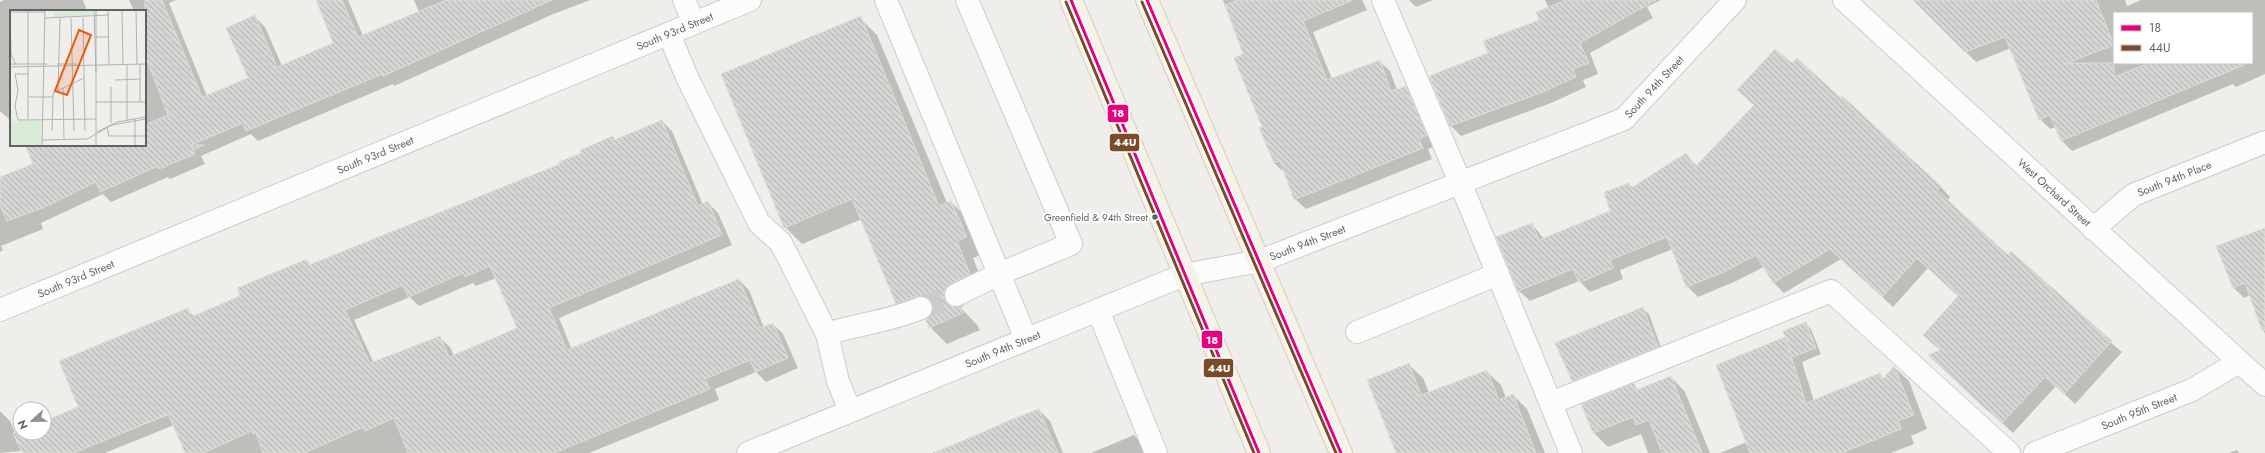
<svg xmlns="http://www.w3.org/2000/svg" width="2265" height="453" viewBox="0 0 2265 453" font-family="Jost,sans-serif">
  <defs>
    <pattern id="building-back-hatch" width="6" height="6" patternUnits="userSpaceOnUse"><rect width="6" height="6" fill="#d6d5d3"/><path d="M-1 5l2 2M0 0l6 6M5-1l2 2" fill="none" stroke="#b1b0af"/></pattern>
  </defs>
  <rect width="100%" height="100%" fill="#efeeea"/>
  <path fill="#0003" fill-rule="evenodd" d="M4,0H83L87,11H11L10,120L0,111V2Z
    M129,0H176L169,3L207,96L249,78L255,17L265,27L282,66L335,44L317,0H348L363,36L419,12L414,0H590L551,15L394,86L393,84L258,141L251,134L201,156L205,164L170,179L168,177L111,202L103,194L41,223L43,229L1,246L3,250L0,252V178L34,164L26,145H145V62L154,59L145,38V11H134Z
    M1223,0H1362L1367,10L1313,32L1332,79L1379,61L1390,71L1397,90L1405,87L1416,97L1436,146L1428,149L1432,159L1306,209L1295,199L1285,173L1274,163L1244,55Z
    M1409,0H1433L1416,7Z
    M1545,0H1661L1647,7L1653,18L1590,53L1598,74L1583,80L1586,87L1551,103L1461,136L1451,126L1430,77L1489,54L1540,20L1549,8Z
    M1914,0H2125L2127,6L2141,0H2265V74L2236,87L2233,84L2072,151L2061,140L2056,127L2050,129L2040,119L2011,48L1976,62ZM2114,13H2252V63H2114Z
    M860,18L877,35L947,203L951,202L968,219L983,254L973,258L986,291L967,301L961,308L977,325L980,330L947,344L930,327L933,313L914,320L897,303L862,219L802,244L785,227Z
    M1738,90L1940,186L1950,197L1947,201L2008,256L2122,352L2075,404L2056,386L2013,433L1940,365L1941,351L1959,296L1928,268L1893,307L1841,259L1784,293L1774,283L1764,267L1734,282L1698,297L1687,286L1673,249L1620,270L1623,279L1590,292L1579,281L1530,301L1519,291L1498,238L1532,224L1544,239L1611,212L1629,184L1633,188L1686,155L1697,166L1755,106Z
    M662,121L672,131L703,205L708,203L718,213L732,245L559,318L572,350L739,280L749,290L764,328L773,324L783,334L798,368L766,382L756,372L715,389L719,400L589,453H186L174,425L105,453H73L173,413V411L67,453L22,451L0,453V411L10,421L15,433L20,431L44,433V422L79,408L187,310L194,316L241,296L306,260L311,265L561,164L612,137L615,140ZM496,278L518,329L454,356L450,347L439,337L374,363L354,320L410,297L419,306L473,283L476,286Z
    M2265,229V334L2250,295L2244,298L2233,287Z
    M1643,309L1649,314L1663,353L1579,387L1573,381Z
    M1805,323L1811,329L1821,354L1802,362L1814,401L1880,375L1884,379L1894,367L1909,381L1927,429L1911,436L1914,444L1891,453H1720L1747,442L1784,339L1788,343Z
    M1408,364L1423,378L1429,393L1486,371L1501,385L1506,398L1513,395L1527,409L1545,453H1397Z
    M1671,377L1685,392L1710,453H1648L1641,434L1608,447L1594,433L1583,405L1633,385L1639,390Z
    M1039,410L1050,421L1063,453H932Z
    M1134,435L1149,453H1091Z
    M2237,450L2239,453H2229Z"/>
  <path fill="url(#building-back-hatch)" stroke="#deddd9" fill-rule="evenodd" d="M145,0H162L202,97L248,78L226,28L255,15L277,67L333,43L316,0H342L358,37L446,0H552L383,76L382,74L246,131L243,123L191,145H204L193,150L195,154L159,169L158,166L100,192L96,182L45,207L7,221L0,205V177L33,164L25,145H145V125L168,115L145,55Z
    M1238,0H1353L1303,21L1327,80L1380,60L1391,91L1406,86L1427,135L1419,139L1423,148L1294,200L1280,161L1274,163L1259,128L1262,127L1234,58L1243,54L1225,5Z
    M1566,0H1656L1580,43L1589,63L1573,69L1576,77L1540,93L1450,126L1429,76L1488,53L1483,41L1539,20L1536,12Z
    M1913,0H2096L2114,45L2067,63H2114V77L2149,63L2246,64L2061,141L2050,115L2039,120L2005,37L1965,52Z
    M861,16L939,206L951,201L967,237L957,241L970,274L950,284L945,288L944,295L949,305L955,307L961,306L963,313L929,328L926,320L931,315L933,310L932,303L928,298L917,296L896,304L852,199L784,228L721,74Z
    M1775,49L1792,63L1797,58L1841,98L1842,96L1941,186L1937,190L2008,255L2011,251L2112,341L2064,394L2045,377L2002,423L1979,403L1928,355L1940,350L1923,335L1958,296L1917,258L1882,297L1830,249L1773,283L1756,255L1724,272L1686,287L1667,237L1610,260L1613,268L1579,283L1573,269L1518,291L1496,237L1532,223L1539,240L1610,211L1604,192L1629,183L1631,188L1686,153L1695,167L1754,105L1737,90Z
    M662,120L698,206L708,201L722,235L549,308L567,350L739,279L760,328L773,323L788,358L755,372L750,360L705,379L710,389L554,453H408L394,418L365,431L363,427L304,453H263L256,433L253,434L252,431L203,453H185L168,414L74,453H22L13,433L20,430V433H44V421L78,407L59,361L188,308L191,317L240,296L237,288L307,259L309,265L560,164L559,162L582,153L580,150L613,136L614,140ZM490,266L517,328L449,357L440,336L370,363L345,310L403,285L408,297L463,273L465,277Z
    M2265,228V330L2262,331L2245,283L2233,288L2216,246Z
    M1643,307L1658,347L1572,381L1555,343Z
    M1806,322L1816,348L1793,357L1783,331Z
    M1785,337L1806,403L1880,373L1883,379L1894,366L1914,415L1898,421L1901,429L1842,453H1750L1716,365Z
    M1409,363L1421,395L1487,370L1499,400L1513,394L1536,453H1396L1367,380Z
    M1671,376L1702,453H1662L1649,420L1636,425L1633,417L1593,433L1581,404L1634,383L1637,390Z
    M1039,409L1058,453H935L1015,418Z"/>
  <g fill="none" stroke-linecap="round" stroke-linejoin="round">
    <path stroke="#cbcbca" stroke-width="22" stroke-dasharray="22 11" stroke-linecap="butt" d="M921,308L956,295"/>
    <g stroke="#cbcccc" stroke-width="24">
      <g id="minor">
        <path d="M684,0L694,23"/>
        <path d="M886,0L1026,339"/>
        <path d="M1383,0L1460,182L1571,453"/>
        <path id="s1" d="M1844,0L2265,385"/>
        <path d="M669,34L687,77L759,223L781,243L827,334L838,381L850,411"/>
        <path id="s2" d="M2093,229L2133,195L2265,142"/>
        <path d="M956,295L999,274L1071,244L967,0"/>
        <path id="s3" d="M0,310L750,0"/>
        <path d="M1098,310L1156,453"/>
        <path d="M1357,332L1498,274"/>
        <path d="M827,334C858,324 891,321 921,308"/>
        <path d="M1551,403L1831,291L2009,453"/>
        <path id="s4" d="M748,453L1184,275L1260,261L1624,119L1735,0"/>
        <path id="s5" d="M2035,453L2192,390L2239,362"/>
      </g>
    </g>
    <g stroke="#d7ceb8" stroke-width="24">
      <path id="major" d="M1071,0L1259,453
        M1147,0L1341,453"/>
    </g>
    <use href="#minor" stroke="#fdfcfc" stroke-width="22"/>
    <use href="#major" stroke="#f4f2e9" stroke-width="22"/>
    <g stroke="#fff" stroke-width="6">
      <path id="bus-1" d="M1071,0L1259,453
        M1147,0L1341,453"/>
    </g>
    <g stroke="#fff" stroke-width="6">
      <path id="bus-2" d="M1066,2L1254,453
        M1142,2L1336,453"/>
    </g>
    <use href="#bus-1" stroke="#e5007d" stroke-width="3"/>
    <use href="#bus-2" stroke="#7a4b2a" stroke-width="3"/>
  </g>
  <circle fill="#5f6368" stroke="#fff" stroke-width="1.5" cx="1155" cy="217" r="3.5"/>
  <g text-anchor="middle" stroke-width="4" stroke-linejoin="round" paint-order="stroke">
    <g font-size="10" fill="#5f6368" stroke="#fff" text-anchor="end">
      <text x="1148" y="221">Greenfield &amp; 94th Street</text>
    </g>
    <g font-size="11" fill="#5f6368" stroke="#fff">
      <text dy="4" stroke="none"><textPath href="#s3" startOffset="730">South 93rd Street</textPath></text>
      <text dy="4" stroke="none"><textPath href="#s4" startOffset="983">South 94th Street</textPath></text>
      <text dy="4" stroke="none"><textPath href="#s3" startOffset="406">South 93rd Street</textPath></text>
      <text dy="4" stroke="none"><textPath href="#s2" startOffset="97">South 94th Place</textPath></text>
      <text dy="4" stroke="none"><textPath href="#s1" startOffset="285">West Orchard Street</textPath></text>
      <text dy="4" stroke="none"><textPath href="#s4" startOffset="599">South 94th Street</textPath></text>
      <text dy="4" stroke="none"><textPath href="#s3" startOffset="82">South 93rd Street</textPath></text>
      <text dy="4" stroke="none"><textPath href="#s4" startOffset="275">South 94th Street</textPath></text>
      <text dy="4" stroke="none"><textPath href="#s5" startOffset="112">South 95th Street</textPath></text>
    </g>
  </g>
  <g transform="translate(10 10)">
    <rect width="136" height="136" fill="#efeeea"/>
    <path d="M44,0H83V3L74,7H44ZM31,110V136L0,135V111Z" fill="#d8ebd6"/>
    <path fill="none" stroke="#b1b2b2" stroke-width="1" d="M0,0L1,44L6,55M18,0V109M84,0L86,63M86,0V136M98,0L99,54M112,0L113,54M126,0L127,54M0,2H35M35,8L98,5M61,8L64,121M73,8L75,121M86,27H99M0,54H37M47,54H67M0,57L136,54M19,64H5L8,80L5,96L8,110L86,109M105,70L130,69M53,78L54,129M48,81L50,8M19,87H43V83L74,68M86,92H136M130,92V54M125,109V136M117,111V54M101,113V77M97,117L99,126H136M42,121L43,87M87,122L107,112L136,107M32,130L77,129L102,115L136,109M32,136L35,0"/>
    <path fill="#e8590c" fill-opacity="0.15" stroke="#e8590c" stroke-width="2" d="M69,20L81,25L57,85L45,81Z"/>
    <rect width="136" height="136" fill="none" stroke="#5f6368" stroke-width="2"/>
  </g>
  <g stroke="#fff" stroke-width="1.5">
    <rect x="1107" y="104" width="22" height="19" rx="4" fill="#e5007d"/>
    <rect x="1109" y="133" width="31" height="19" rx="4" fill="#7a4b2a"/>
    <rect x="1201" y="330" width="22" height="19" rx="4" fill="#e5007d"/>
    <rect x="1203" y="358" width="31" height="20" rx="4" fill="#7a4b2a"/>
  </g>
  <g font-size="11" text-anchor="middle" font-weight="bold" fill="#fff">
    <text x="1118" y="117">18</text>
    <text x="1125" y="146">44U</text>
    <text x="1212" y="344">18</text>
    <text x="1219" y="372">44U</text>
  </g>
  <rect x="2113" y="12" width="140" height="52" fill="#ffffff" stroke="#bfc1c3"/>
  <rect x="2121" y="25" width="20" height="6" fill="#e5007d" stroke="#bfc1c3"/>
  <text x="2149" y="32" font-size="12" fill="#5f6368">18</text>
  <rect x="2121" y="45" width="20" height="6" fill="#7a4b2a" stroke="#bfc1c3"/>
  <text x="2149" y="52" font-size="12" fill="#5f6368">44U</text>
  <g transform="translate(32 421) rotate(248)"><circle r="19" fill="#ffffff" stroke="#bfc1c3"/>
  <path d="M0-3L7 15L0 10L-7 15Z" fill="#919496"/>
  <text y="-6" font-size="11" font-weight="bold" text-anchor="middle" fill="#5f6368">N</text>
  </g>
</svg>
